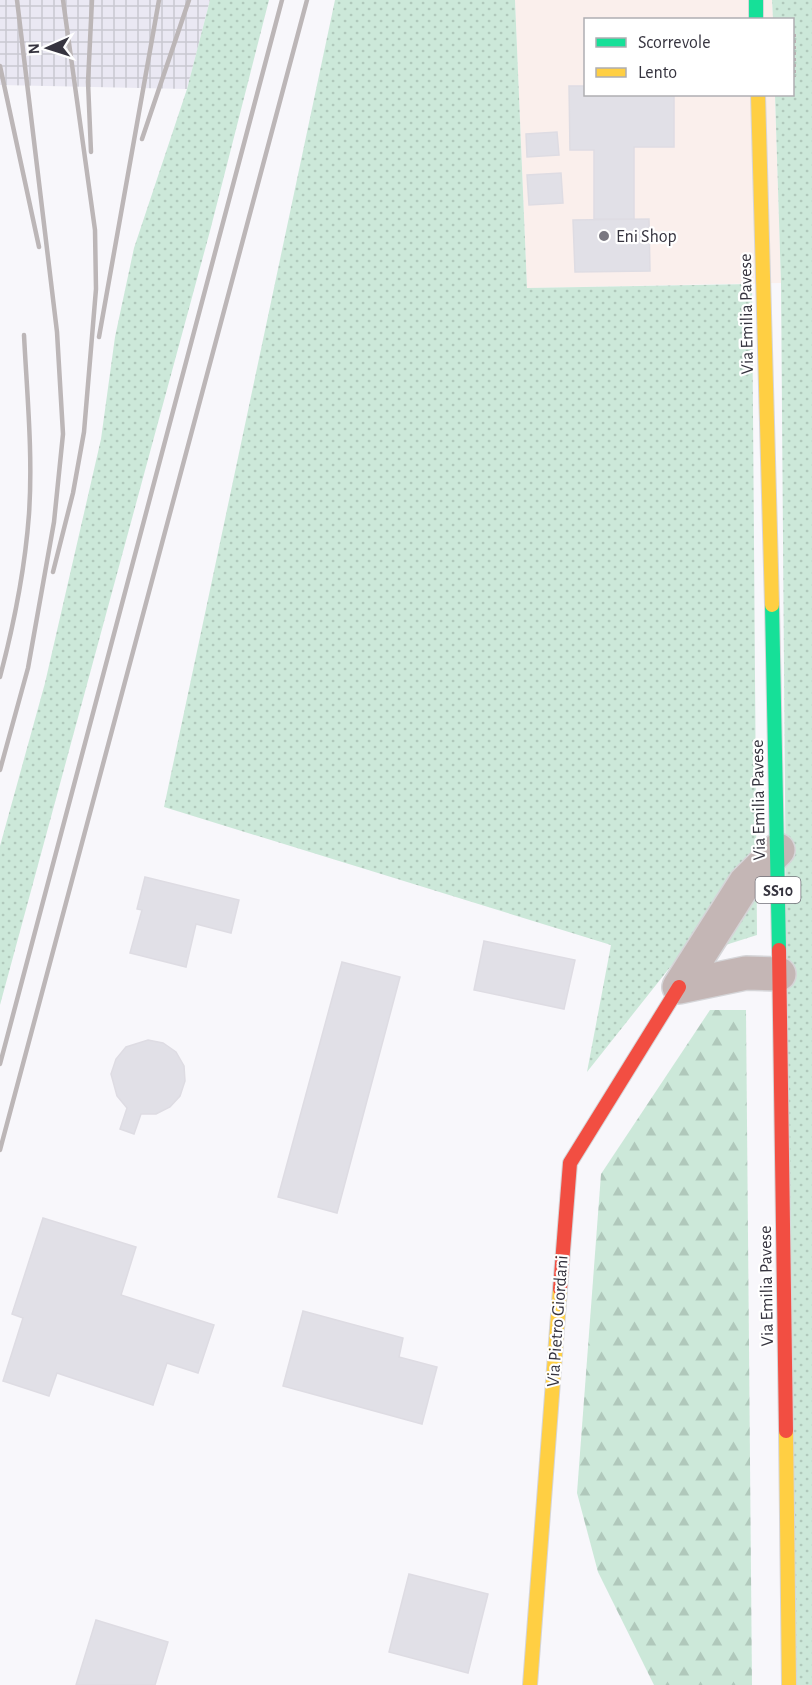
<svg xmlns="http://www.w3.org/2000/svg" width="812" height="1685" viewBox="0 0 812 1685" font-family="'Alegreya Sans',sans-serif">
  <defs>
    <pattern id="industrial-grid" width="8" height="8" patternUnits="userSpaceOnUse" patternTransform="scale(1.5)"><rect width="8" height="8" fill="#eae8f3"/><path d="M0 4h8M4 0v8" fill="none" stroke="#c9c8d1"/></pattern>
    <pattern id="grass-dots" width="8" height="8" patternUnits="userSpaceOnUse" patternTransform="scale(1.5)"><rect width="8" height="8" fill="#cce8d9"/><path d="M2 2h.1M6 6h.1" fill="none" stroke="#b0c8bb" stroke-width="1.8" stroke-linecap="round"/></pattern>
    <pattern id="forest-firs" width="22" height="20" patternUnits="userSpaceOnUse" patternTransform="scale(1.5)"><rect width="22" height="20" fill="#cce8d9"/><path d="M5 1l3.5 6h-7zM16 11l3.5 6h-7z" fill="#b0c8bb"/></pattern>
  </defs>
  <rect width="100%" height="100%" fill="#f8f7fb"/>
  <path fill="#faefec" d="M515,0H772L773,19L586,20V94L775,95L781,283L527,288Z"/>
  <path fill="url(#industrial-grid)" d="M0,0H210L187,89L0,85Z"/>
  <path fill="url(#grass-dots)" d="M210,0H269L210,231L0,1005V846L45,683L101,439L115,337L134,248L187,89Z
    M335,0H515L527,288L752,284L757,935L675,961L587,1072L611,945L164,807Z
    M772,0H812V1685H792L781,283L775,95L792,94V20L773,19Z"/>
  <path fill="url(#forest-firs)" d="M710,1010H746L752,1685H654L598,1572L577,1493L601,1174Z"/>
  <path fill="#e1e0e7" stroke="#dedce3" stroke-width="1.5" d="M569,86H586V94H674V147H634V219H594V150H570Z
    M557,132L559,155L527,157L526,134Z
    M561,173L563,203L529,205L527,175Z
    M649,219L650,271L575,272L573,220Z
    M145,877L239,900L231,933L196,924L186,967L130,953L142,910L137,909Z
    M484,941L575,960L564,1009L474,990Z
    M342,962L400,977L337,1213L278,1197Z
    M148,1040L163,1043L176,1052L184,1066L185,1081L180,1096L170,1107L156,1114H141L134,1134L120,1129L127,1108L117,1096L111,1074L116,1059L126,1047Z
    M43,1218L136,1247L121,1295L214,1325L198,1373L167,1363L153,1405L57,1373L49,1396L3,1381L23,1318L12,1314Z
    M303,1311L403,1338L399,1357L437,1367L422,1424L283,1386Z
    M409,1574L488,1594L468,1673L389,1652Z
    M96,1620L168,1642L155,1685H76Z"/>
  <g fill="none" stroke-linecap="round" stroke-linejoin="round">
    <g stroke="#d5d5d8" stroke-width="36">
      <path id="street" d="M778,850L745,883L679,987L746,973L779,974"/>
    </g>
    <g stroke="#d5d5d8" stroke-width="16">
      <path id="fast" d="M756,0V20
        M772,605L779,950"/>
    </g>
    <g stroke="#d5d5d8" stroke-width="16">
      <path id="slow" d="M758,94L772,605
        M786,1431L789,1685
        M530,1685L560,1289"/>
    </g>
    <g stroke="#d5d5d8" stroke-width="16">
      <path id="jam" d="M779,950L786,1431
        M560,1289L570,1163L679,987"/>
    </g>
    <path stroke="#bab1b2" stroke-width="4" stroke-dasharray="3 3" stroke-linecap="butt" d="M794,34V77"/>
    <use href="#street" stroke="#c4b6b5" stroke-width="33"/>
    <use href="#fast" stroke="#16e098" stroke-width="14"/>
    <use href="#slow" stroke="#ffcf43" stroke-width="14"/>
    <use href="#jam" stroke="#f24e42" stroke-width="14"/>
    <path stroke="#bcb6b7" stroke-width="4.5" d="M0,66L39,247
      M142,139L189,0
      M91,152L88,82L92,0
      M99,337L159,0
      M53,572L73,493L84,432L96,289L95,230L63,0
      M0,677C14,624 25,569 29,514C33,455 27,394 24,335
      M0,770L28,668L54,522L63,434L57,332L17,0
      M0,1064L282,0
      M0,1150L307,0"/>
  </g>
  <circle fill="#7a7881" stroke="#fff" stroke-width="2" cx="604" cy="236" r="6"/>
  <g text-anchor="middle" stroke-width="4.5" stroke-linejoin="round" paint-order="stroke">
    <rect fill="#fff" stroke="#727179" stroke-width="1.5" x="755.5" y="877" width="45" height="26" rx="4.5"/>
    <g font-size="16" font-weight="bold" fill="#36343f">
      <text x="778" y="896">SS10</text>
    </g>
    <g font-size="18" fill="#36343f" stroke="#fff" text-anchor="start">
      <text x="616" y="242">Eni Shop</text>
    </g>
    <g font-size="18" fill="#36343f" stroke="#fff">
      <text transform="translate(746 314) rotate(-91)" y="6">Via Emilia Pavese</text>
      <text transform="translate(758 800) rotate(-91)" y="6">Via Emilia Pavese</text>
      <text transform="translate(766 1286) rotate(-91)" y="6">Via Emilia Pavese</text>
      <text transform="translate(557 1321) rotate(-86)" y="6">Via Pietro Giordani</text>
    </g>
  </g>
  <rect x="584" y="18" width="210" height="78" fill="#ffffff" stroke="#afaeb2" stroke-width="1.5"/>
  <rect x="596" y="38" width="30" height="9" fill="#16e098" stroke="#afaeb2" stroke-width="1.5"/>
  <text x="638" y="48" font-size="18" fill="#36343f">Scorrevole</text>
  <rect x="596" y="68" width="30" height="9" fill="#ffcf43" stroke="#afaeb2" stroke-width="1.5"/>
  <text x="638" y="78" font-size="18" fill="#36343f">Lento</text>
  <g transform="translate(48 48) rotate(267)" stroke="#ffffff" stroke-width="4.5" paint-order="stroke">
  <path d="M0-4.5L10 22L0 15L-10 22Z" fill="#36343f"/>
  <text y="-9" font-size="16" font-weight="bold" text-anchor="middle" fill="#36343f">N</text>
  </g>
</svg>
